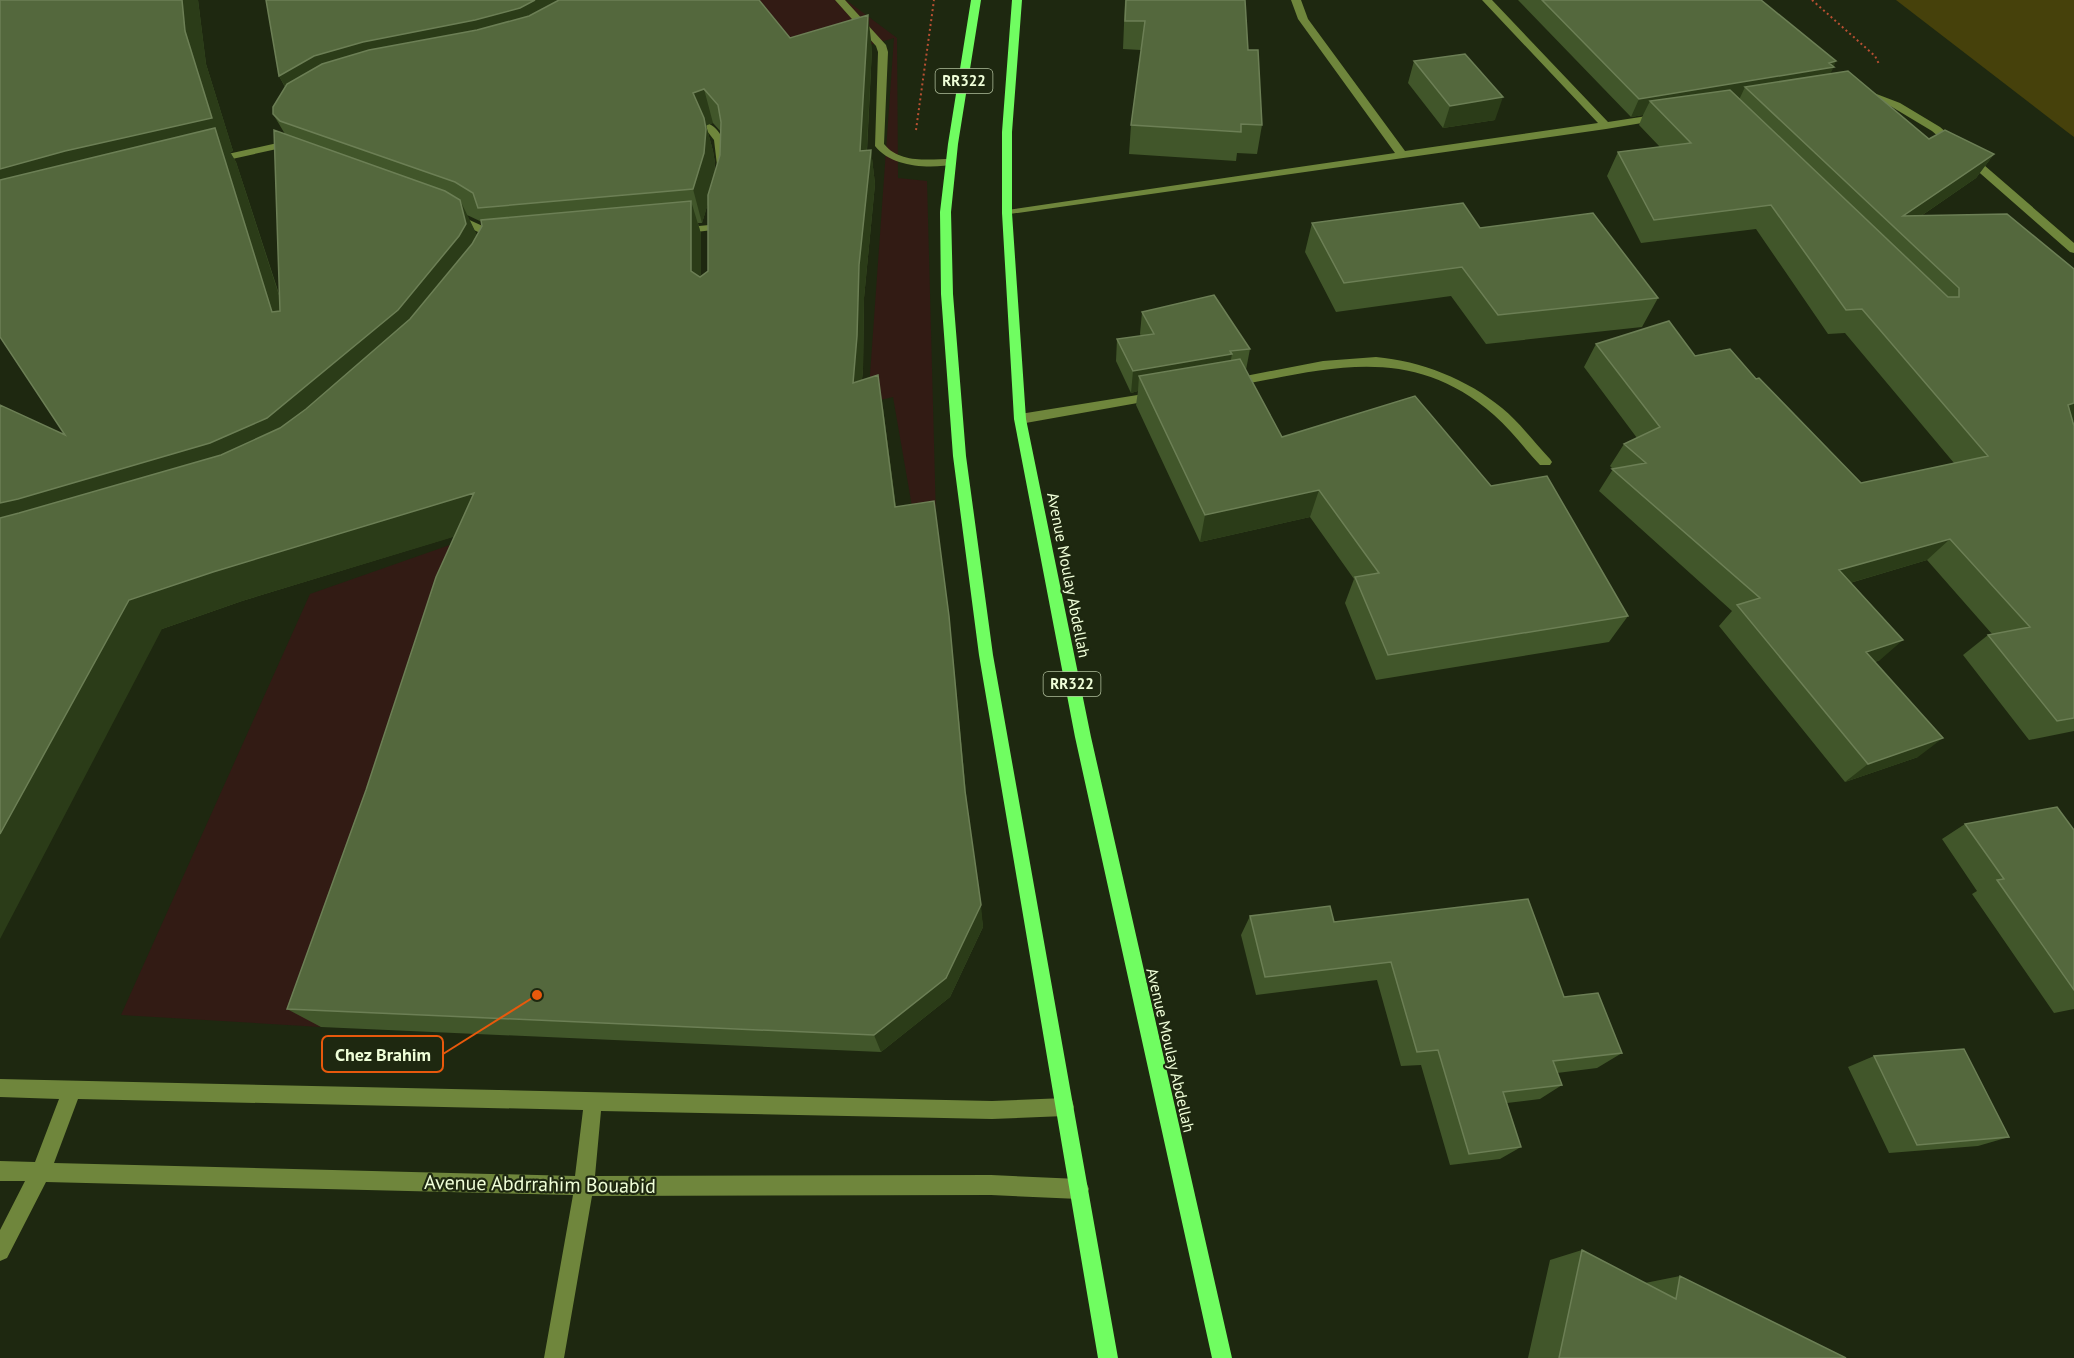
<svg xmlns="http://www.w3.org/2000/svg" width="2074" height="1358" viewBox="0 0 2074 1358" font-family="'PT Sans',sans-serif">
  <rect width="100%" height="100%" fill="#1e2810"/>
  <path fill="#321b14" d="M754,0H846L897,38L898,178L927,181L936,518H914L893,397L868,403L894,38L799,66Z
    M484,533L321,1027L121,1015L310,594Z"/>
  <path fill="#46410b" d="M1896,0H2074V137L2066,131Z"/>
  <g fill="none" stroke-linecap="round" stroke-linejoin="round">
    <path stroke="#b95032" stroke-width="2" stroke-dasharray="2 3" stroke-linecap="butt" d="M1812,0L1875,56L1879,64
      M916,130L934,0"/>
    <path fill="#6f863c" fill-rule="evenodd" d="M835,0H845L886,45L888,52L884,144C900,164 929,159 952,159L956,160V164C931,169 892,168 875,146L878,52L876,46Z
      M1291,0H1301L1308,19L1405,151L1598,123L1482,0H1492L1608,122L1660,114L1665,117L1660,120L1606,129L1003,215L1002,213L1007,210L1395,153L1298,19Z
      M1858,90H1866L1900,103L1940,127L2074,243V253L2070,252L1932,131L1892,107L1858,94Z
      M709,124C723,130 730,153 726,167H718L717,165L714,140L704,127Z
      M282,142L286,143V147L214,163L209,160L214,157Z
      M452,212L487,228L493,245L491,248H483L478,232L448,217V213Z
      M709,225L713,226V230L679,234L673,231L679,228Z
      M1376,357C1421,361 1467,379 1502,408C1520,423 1534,442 1550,459L1552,462L1550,465H1540C1525,449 1511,430 1494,415C1410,342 1328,369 1230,387L1224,383L1230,379L1323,361Z
      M1156,392L1160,393L1162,396L1160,399L1020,424L1014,419L1020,414Z
      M0,1079L992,1101L1065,1098L1072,1100L1074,1107L1072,1114L1065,1116L992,1119L601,1111L595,1176L991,1175L1079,1179L1086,1182L1089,1189L1086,1196L1079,1199L991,1195L592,1196L564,1358H544L573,1195L46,1182L7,1258L0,1261V1230L25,1181H0V1161L35,1162L59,1099L0,1097ZM78,1099L583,1110L575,1176L54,1163Z"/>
    <path fill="#70fd61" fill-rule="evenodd" d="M971,0H981L958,144L951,212L953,294L966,456L993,655L1118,1358H1098L979,655L953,456L941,294L940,212L948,144Z
      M1012,0H1022L1012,132V213L1026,419L1091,737L1232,1358H1212L1075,737L1014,419L1002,213V132Z"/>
  </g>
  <path fill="#41562a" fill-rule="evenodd" d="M0,0H198L206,64L233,151L230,152L236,162L280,297L285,134L273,114L285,87L279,76L790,38L872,48L867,151L871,150L875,184L864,298L863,369L862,380L883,408L896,507L949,616L967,804L983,927L950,997L881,1052L321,1027L287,1009L366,790L455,536L242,601L162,629L65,435ZM713,123L721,132L720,155L714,176L715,163L713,151L706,125ZM708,203V271L701,276V234L698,223H702ZM467,215L482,222V226L477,236Z
    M1125,0L1248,50L1262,125L1257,154L1237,153L1236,161L1129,154L1131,125L1141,50L1123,49Z
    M1518,0H1761L1833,67L1830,74L1929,139L1994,154L1976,178L1921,216L2073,421L2074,426V731L2029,740L1963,655L1988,635L1992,634L1927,560L1850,583L1880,660L1875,662L1918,757L1845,782L1719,626L1732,611L1599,491L1613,469L1610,466L1624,444L1637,438L1584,367L1596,344L1695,356L1756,379L1861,483L1954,463L1845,333L1828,334L1756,229L1641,243L1607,176L1618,152L1660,147L1639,125L1643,115L1631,117Z
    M1414,61L1495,120L1443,128L1408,83Z
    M1312,223L1480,228L1658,298L1642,327L1486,344L1451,296L1336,312L1305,252Z
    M1142,312L1250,349L1246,370L1282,437L1491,486L1628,616L1609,642L1376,680L1345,603L1354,579L1310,517L1200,542L1136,405L1138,391L1131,393L1116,361L1117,339L1141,336L1140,334Z
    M1965,824L2074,830V1009L2054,1013L1972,894L1977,891L1942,839Z
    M1250,916L1334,922L1564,997L1622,1053L1597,1068L1557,1073L1562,1085L1540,1099L1507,1103L1521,1147L1500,1159L1450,1165L1421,1065L1401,1066L1377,980L1256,995L1241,935Z
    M1874,1056L2009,1137L1978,1146L1889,1153L1848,1067Z
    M1582,1250L1645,1283L1680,1276L1846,1358H1528L1550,1260Z"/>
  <path fill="#2b3c18" d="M182,0H198L206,64L233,151L230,152L236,162L295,345L0,211V169L185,31Z
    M535,0H576L298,109L279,76L314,56L363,42Z
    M868,15L872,48L865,184L860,151Z
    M1836,61L1833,68L1834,67L1823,86L1745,87L1739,100L1650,101L1643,115L1631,117L1639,99Z
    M704,89L713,123L706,125L713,151L715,163L713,187L702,223L693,189V93Z
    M1503,97L1495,120L1443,128L1450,106Z
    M871,150L875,184L864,298L863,369L858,415L853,383L859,265Z
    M1994,154L1976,178L1899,231L1903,216Z
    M460,200L476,233L482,258L292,450L0,542V503Z
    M691,201L701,234V304L691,271Z
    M1232,354L1228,376H1139L1138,391L1131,393L1133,371Z
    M878,375L883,408L899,538L895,507Z
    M2074,403V421L2045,428L2068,405Z
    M1319,490L1310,517L1200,542L1205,515Z
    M474,493L493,525L242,601L162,629L0,939V834L129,600L213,572Z
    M1950,539L1927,560L1819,592L1839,570Z
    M949,616L952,645L968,816L965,791Z
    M1903,640L1880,660L1844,672L1866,652Z
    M1943,738L1918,757L1845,782L1868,764Z
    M981,905L983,927L950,997L881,1052L874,1035Z"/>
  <path fill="#54683d" stroke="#6c7f55" stroke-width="1.5" d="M0,0H182L185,31L212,118L65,151L0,169Z
    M266,0H535L520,8L475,20L363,42L314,56L279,76Z
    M559,0H759L790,38L868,15L860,151L871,150L859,265L857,336L853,383L878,375L895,507L934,501L949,616L965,791L981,905L946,978L874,1035L287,1009L366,790L436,577L474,493L213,572L129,600L0,834V518L19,513L221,455L280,428L306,409L410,319L472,244L482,226L481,220L691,201V271L700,277L708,271V195L720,155L721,122L718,105L704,89L693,93L704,118L706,129L704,153L693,189L478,208L473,193L455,182L280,121L273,114V107L287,84L322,64L369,50L477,30L529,16Z
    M1126,0H1245L1248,50H1258L1262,125L1241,124V132L1131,125L1145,21H1125Z
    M1542,0H1761L1836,61L1829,63L1834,67L1639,99Z
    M1465,54L1503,97L1450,106L1414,61Z
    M1848,71L1929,139L1945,130L1994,154L1903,216L2007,214L2074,269V403L2068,405L2074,426V718L2057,721L1988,635L2030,627L1950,539L1839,570L1903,640L1866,652L1943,738L1868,764L1737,605L1760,598L1612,469L1646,463L1624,444L1660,427L1596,344L1669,321L1695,356L1730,349L1756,379L1759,378L1861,483L1988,456L1862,309L1846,310L1771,205L1654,220L1618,152L1691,143L1650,101L1730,90L1948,297H1959V288L1745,87Z
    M215,128L272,312L280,311L274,130L445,191L460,200L466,224L459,236L398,310L267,418L210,443L18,499L0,503V405L65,435L0,337V180Z
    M1463,203L1480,228L1593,213L1658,298L1498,315L1462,267L1344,283L1312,223Z
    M1214,295L1250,349L1230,351L1232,354L1133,371L1117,339L1154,334L1142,312Z
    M1240,359L1282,437L1415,396L1491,486L1547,476L1628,616L1388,655L1355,577L1379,573L1319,490L1205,515L1139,376Z
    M2057,807L2074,830V990L1997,880L2004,879L1965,824Z
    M1528,899L1564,997L1598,993L1622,1053L1553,1061L1562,1085L1503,1092L1521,1147L1469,1154L1438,1050L1417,1052L1391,962L1265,977L1250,916L1330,906L1334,922Z
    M1964,1049L2009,1137L1917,1145L1874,1056Z
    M1582,1250L1676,1299L1680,1276L1846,1358H1559Z"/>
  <g text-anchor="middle" stroke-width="4.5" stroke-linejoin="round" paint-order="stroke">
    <g fill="#1e2810" stroke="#b0be9c" stroke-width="1.5">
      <rect x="935.5" y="69" width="57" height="24" rx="4.5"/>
      <rect x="1043.5" y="672" width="57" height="24" rx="4.5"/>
    </g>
    <g font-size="15" font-weight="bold" fill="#effed8">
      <text x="964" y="86">RR322</text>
      <text x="1072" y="689">RR322</text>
    </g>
    <g font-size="16" fill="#effed8" stroke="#1e2810">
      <text transform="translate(1069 575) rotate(79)" y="6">Avenue Moulay Abdellah</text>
      <text transform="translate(1171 1050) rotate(77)" y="6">Avenue Moulay Abdellah</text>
    </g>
    <g font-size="20" fill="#effed8" stroke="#1e2810">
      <text transform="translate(540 1184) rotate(1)" y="7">Avenue Abdrrahim Bouabid</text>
    </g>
  </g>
  <path fill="none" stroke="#e8590c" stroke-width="2" d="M537 995L443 1054"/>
  <circle fill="#e8590c" stroke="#1e2810" stroke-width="2" cx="537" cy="995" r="6"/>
  <rect fill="#1e2810" stroke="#e8590c" stroke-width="2" x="322" y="1036" width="121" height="36" rx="6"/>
  <g font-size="18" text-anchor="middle" font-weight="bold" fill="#effed8">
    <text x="383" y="1061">Chez Brahim</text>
  </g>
</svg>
